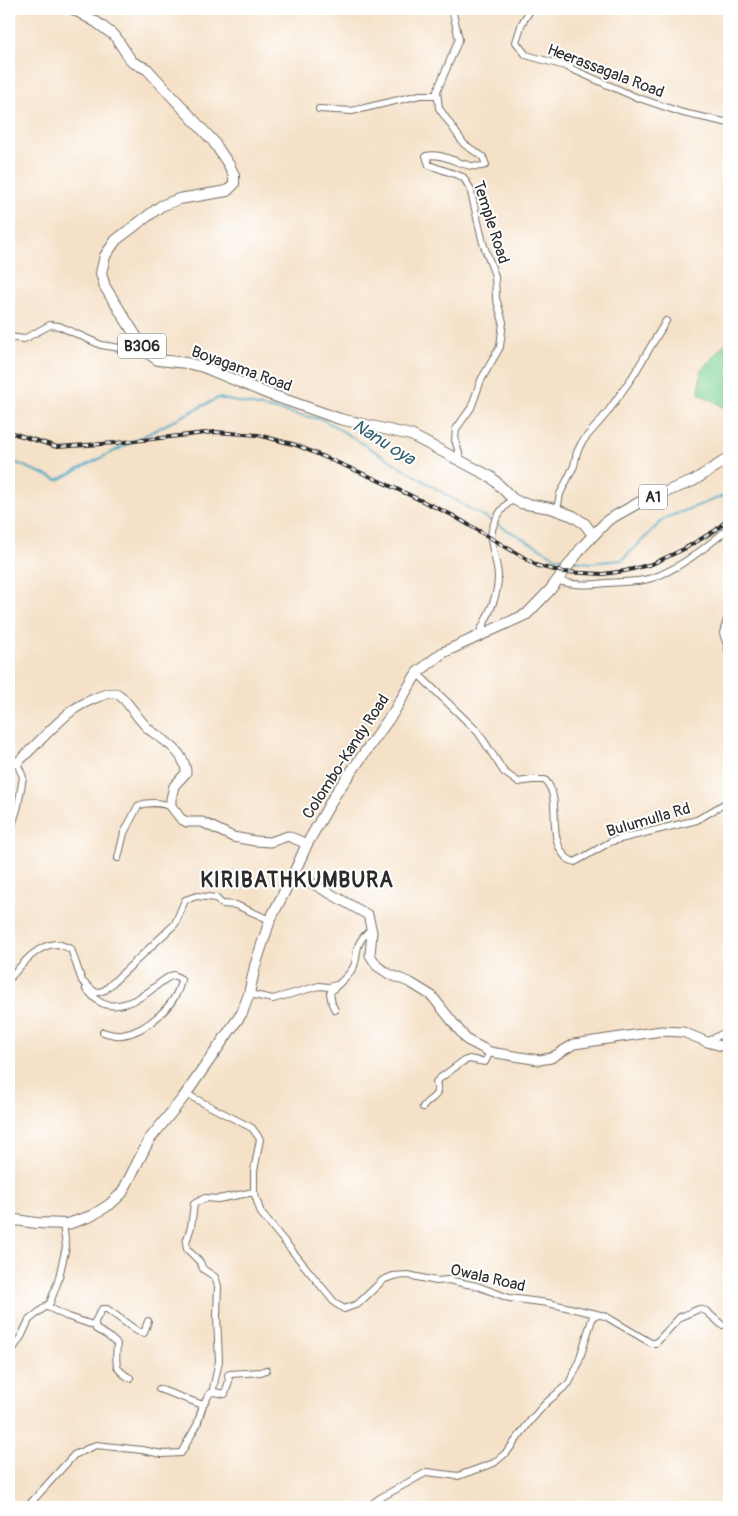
<svg xmlns="http://www.w3.org/2000/svg" width="738" height="1516" viewBox="0 0 738 1516" font-family="Pangolin,sans-serif">
  <rect width="100%" height="100%" fill="#fff"/>
  <filter id="ink" filterUnits="userSpaceOnUse"><feTurbulence type="fractalNoise" baseFrequency=".02" numOctaves="2"/><feDisplacementMap in="SourceGraphic" scale="10" xChannelSelector="R" yChannelSelector="G"/><feConvolveMatrix kernelMatrix="1 2 1 2 8 2 1 2 1" color-interpolation-filters="sRGB"/></filter>
  <filter id="wash" filterUnits="userSpaceOnUse"><feTurbulence type="fractalNoise" baseFrequency=".0096" numOctaves="4" result="noise"/><feDisplacementMap in="SourceGraphic" scale="20" xChannelSelector="R" yChannelSelector="G"/><feGaussianBlur stdDeviation="1.12" result="paint"/><feColorMatrix in="noise" values="0 0 0 0 0 0 0 0 0 0 0 0 0 0 0 0 0 1.4 0 .05"/><feComposite in="paint" operator="in"/></filter>
  <g filter="url(#wash)">
    <rect width="100%" height="100%" fill="#f5e1c7"/>
    <path fill="#7fd395" stroke="#557f60" d="M729,339V410L699,393L701,370Z"/>
    <g fill="none" stroke-linecap="round" stroke-linejoin="round">
      <path stroke="#44a7c4" stroke-width="2" d="M9,460L58,480L218,398L324,420L463,505L556,557L569,560
        M576,561L590,563L622,560L665,518L729,494"/>
    </g>
  </g>
  <g filter="url(#ink)">
    <g fill="none" stroke-linecap="round" stroke-linejoin="round">
      <g stroke="#726b62" stroke-width="8">
        <path id="minor" d="M452,9L459,39L437,91L439,108L464,144L483,157L486,165C465,172 447,151 426,156L429,165L463,177L470,188L483,243L495,276L496,298L503,322L500,347L481,380L471,408L456,429L455,440L461,460
          M531,9L522,23L516,42L526,55L565,66L633,96L683,113L729,123
          M319,109L352,111L420,95H437
          M9,337L24,339L50,325L59,326L101,345L146,352
          M557,510L560,494L574,466L577,452L582,442L607,413L633,376L666,321
          M556,580C573,586 589,585 606,583C619,582 632,582 644,580C672,575 708,546 729,528
          M729,613L723,633L729,652
          M478,636C487,617 498,598 498,577C498,564 492,551 491,539C491,523 501,508 513,499
          M417,673L478,732L504,772L518,782L532,780H545C563,799 546,835 565,856C567,859 572,861 575,862L612,841L697,820L729,801
          M9,855V835L18,806L23,777L17,763
          M118,858L124,833L138,806C149,801 160,803 171,806
          M9,979C21,966 36,945 56,944C60,944 66,947 71,949L82,981L96,993L105,990L175,924L185,900L197,896L216,898L222,904L236,905L270,920
          M86,989C90,992 93,997 97,1000C113,1013 138,1000 151,990C159,984 166,977 174,975L181,979C178,1004 146,1032 122,1035C115,1036 109,1034 103,1032
          M249,994L273,999L319,986L329,987L336,985
          M335,1010L332,1004L330,993C338,983 348,978 354,966C356,962 356,956 357,951C358,941 365,935 372,928
          M707,1042L729,1030
          M186,1094L252,1128L260,1139L254,1171V1192L261,1213L335,1303L344,1309L358,1304L383,1280L393,1276L408,1275L436,1281L448,1280L477,1286L509,1298L548,1303L605,1316L651,1343H656L680,1317L699,1309L706,1311L722,1325
          M423,1107C430,1096 441,1099 436,1082L439,1079L462,1062L469,1059L485,1062L490,1052
          M254,1192L218,1199L205,1198L194,1204L191,1227L186,1242L187,1249L200,1262L203,1269L215,1277L218,1286L217,1316L219,1361L213,1389L214,1392L225,1394L229,1381L228,1375L230,1374L261,1372L266,1370
          M46,1306L66,1316L93,1325L102,1309H107L137,1331L144,1333L148,1321
          M95,1323L96,1329L108,1336L117,1344C116,1362 113,1369 130,1378
          M9,1355L22,1335L29,1320L50,1303L58,1281L66,1247L63,1224
          M159,1389L203,1405
          M27,1507L74,1455L96,1445L142,1450L162,1454L181,1453L197,1425L203,1405L210,1393L214,1392
          M368,1507L380,1498L427,1472L458,1476L494,1463L507,1452L531,1420L546,1403L569,1383L577,1367L594,1313"/>
      </g>
      <g stroke="#726b62" stroke-width="11">
        <path id="secondary" d="M9,761L17,763C34,747 51,728 69,713C77,706 109,689 118,694C127,699 139,722 151,731C166,741 186,754 186,773L174,786L171,799V806L181,819L187,822H202L233,837L255,841L270,842L288,836L307,844
          M294,873L368,915L372,932L370,955L377,966L389,974L411,983L432,996L467,1040L490,1052L539,1060L551,1058L574,1044L661,1031L683,1032L707,1042L729,1048"/>
      </g>
      <g stroke="#726b62" stroke-width="12">
        <path id="primary" d="M73,9L96,22L115,36L132,62L147,69L213,141L229,165L234,175V184L227,191L179,199L161,206L116,240L105,256L101,273L105,287L146,352L158,360L187,363L203,367L266,393L340,419L411,435L491,477L513,499L521,503L551,508L573,516L585,524L593,535"/>
      </g>
      <g stroke="#726b62" stroke-width="12">
        <path id="trunk" d="M9,1219L36,1223L68,1224L91,1216L109,1205L122,1193L149,1140L183,1098L242,1013L249,994L255,966L270,920L294,873L307,844L336,793L393,713L417,673L442,653L527,614L550,590L583,546L608,520L640,502L693,481L729,458"/>
      </g>
      <use href="#minor" stroke="#fff" stroke-width="6"/>
      <use href="#secondary" stroke="#fff" stroke-width="9"/>
      <use href="#primary" stroke="#fff" stroke-width="10"/>
      <use href="#trunk" stroke="#fff" stroke-width="10"/>
      <g stroke="#2b2b2b" stroke-width="4">
        <path id="rail" d="M9,432L57,447L116,443L215,432L258,435L296,445L371,477L452,515L538,566L563,572L603,574L625,571L652,564L684,549L716,530L729,518"/>
      </g>
      <use href="#rail" stroke="#fff" stroke-width="2" stroke-dasharray="5.5" stroke-linecap="butt"/>
    </g>
  </g>
  <g text-anchor="middle" stroke-width="4" stroke-linejoin="round" paint-order="stroke">
    <g fill="#fff" stroke="#6b6b6b" stroke-width="1">
      <rect x="118" y="333.5" width="48" height="25" rx="4"/>
      <rect x="639" y="484.5" width="28" height="25" rx="4"/>
    </g>
    <g font-size="15" font-weight="bold" fill="#2b2b2b">
      <text x="142" y="351">B306</text>
      <text x="653" y="502">A1</text>
    </g>
    <g font-size="16" fill="#2b2b2b" stroke="#fff">
      <text transform="translate(606 70) rotate(21)" y="6">Heerassagala Road</text>
      <text transform="translate(492 222) rotate(72)" y="6">Temple Road</text>
      <text transform="translate(242 368) rotate(20)" y="6">Boyagama Road</text>
      <text transform="translate(345 756) rotate(-57)" y="6">Colombo-Kandy Road</text>
      <text transform="translate(648 819) rotate(-16)" y="6">Bulumulla Rd</text>
      <text transform="translate(488 1277) rotate(13)" y="6">Owala Road</text>
    </g>
    <g font-size="18" font-style="italic" fill="#366370" stroke="#fff">
      <text transform="translate(384 442) rotate(32)" y="6">Nanu oya</text>
    </g>
    <g font-size="21" font-weight="bold" letter-spacing="1" fill="#2b2b2b" stroke="#fff">
      <text x="297" y="887">KIRIBATHKUMBURA</text>
    </g>
  </g>
  <rect width="738" height="1516" fill="none" stroke="#fff" stroke-width="30"/>
</svg>
